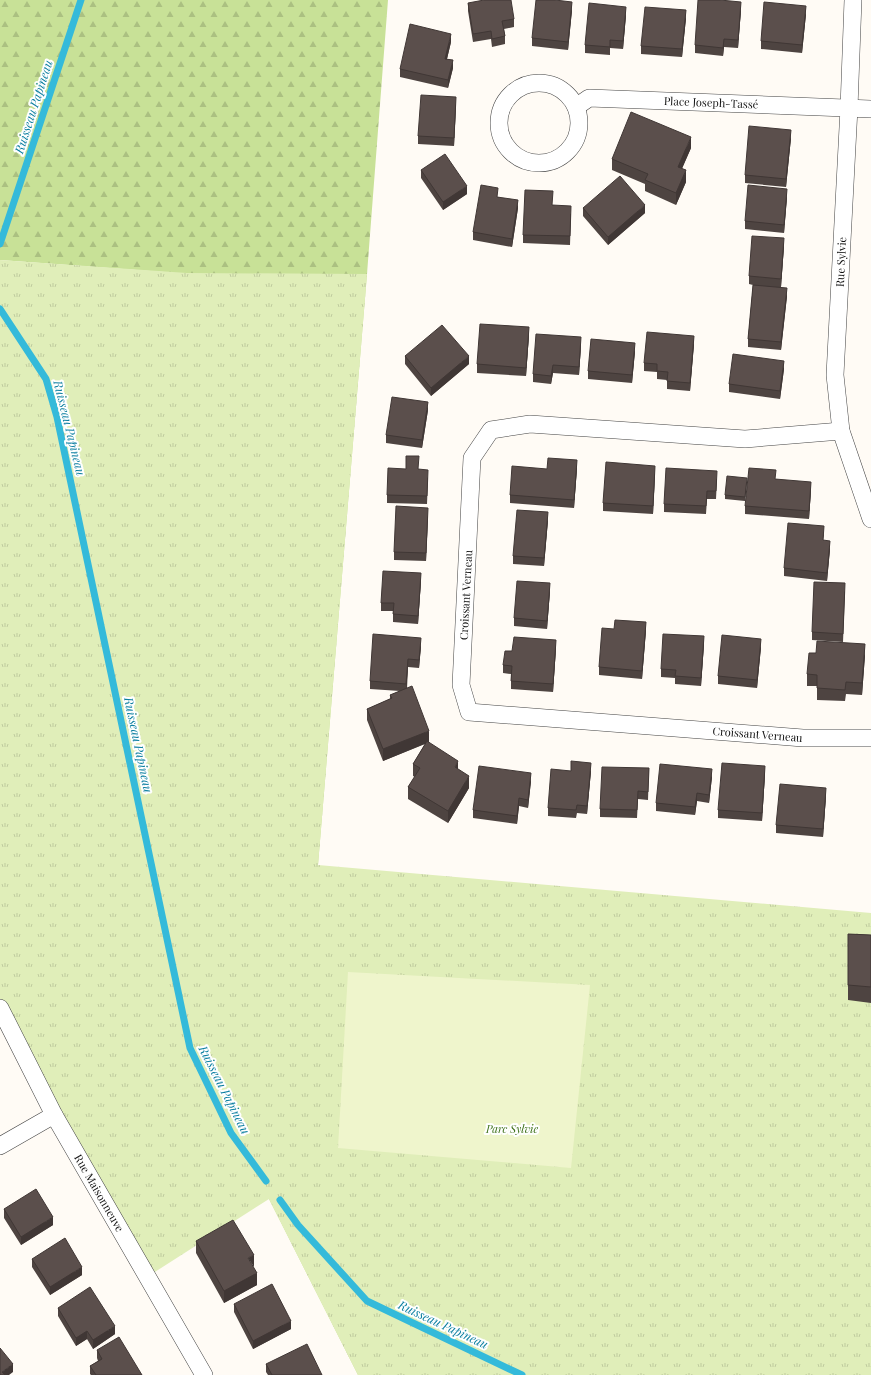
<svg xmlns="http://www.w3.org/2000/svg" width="871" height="1375" viewBox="0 0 871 1375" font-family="'Playfair Display',serif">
  <defs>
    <pattern id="forest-firs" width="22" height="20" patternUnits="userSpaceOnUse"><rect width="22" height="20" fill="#c8e197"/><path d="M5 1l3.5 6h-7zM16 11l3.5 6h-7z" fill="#abc081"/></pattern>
    <pattern id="park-tufts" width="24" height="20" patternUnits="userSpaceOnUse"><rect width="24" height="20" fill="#e0eeb9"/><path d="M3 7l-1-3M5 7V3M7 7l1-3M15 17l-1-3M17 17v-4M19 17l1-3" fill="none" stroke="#bfcb9e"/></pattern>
  </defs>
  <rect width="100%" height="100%" fill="#fffbf5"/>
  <path fill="url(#forest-firs)" d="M0,0H388L367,274L318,865L871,1375H358L269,1199L164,272L0,260Z"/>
  <path fill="url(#park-tufts)" d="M0,260L187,273L367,274L318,865L871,913V1375H358L269,1199L147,1277L0,1008Z"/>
  <path fill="#eff5cc" d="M348,972L590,985L571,1168L338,1148Z"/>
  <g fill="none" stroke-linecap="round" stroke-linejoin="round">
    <path stroke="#34bada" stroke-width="7" d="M0,244L81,0
      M0,309L46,379L57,417L190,1048L231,1133L266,1181
      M280,1200L298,1225L367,1301L522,1375"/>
    <g stroke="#444" stroke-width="18">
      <g id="street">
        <path d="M853,0L849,108L835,375L841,431L871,519"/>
        <circle cx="539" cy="123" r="40"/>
        <path id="s1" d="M576,107L589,98L871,109"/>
        <path id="s2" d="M841,431L745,439L530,424L491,430L472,458L461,685L469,712L803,738H871"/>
        <path id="s3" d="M0,1008L54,1115L204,1375"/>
        <path d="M0,1146L54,1115"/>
      </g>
    </g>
    <use href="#street" stroke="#fff" stroke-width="17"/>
  </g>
  <path fill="#4e4441" d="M468,3L514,19V27L504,29L505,36V44L492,47L491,39L473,42L468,11Z
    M572,10L568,50L532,46V38Z
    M741,10L738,48L724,47L723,56L695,53V45Z
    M806,14L802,53L761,49V41Z
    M626,15L623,49L610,48V55L585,53V45Z
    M686,18L682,57L641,54V46Z
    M451,42L447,59L453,68L448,88L400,77V69Z
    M456,105L454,146L418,144V136Z
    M791,138L786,187L745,183V175Z
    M691,148L682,168L686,182L676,205L645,191V184L612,170V159Z
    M421,170L467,194L443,210L421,178Z
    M498,197L518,208L512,247L473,240V232Z
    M787,197L784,233L745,229V221Z
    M553,205L571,214L570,245L523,243V235Z
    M583,208L645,213L608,245L583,216Z
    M784,246L781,287L787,296L781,350L748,347V339L753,285L749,284V276Z
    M529,335L526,376L477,373V364Z
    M694,344L690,391L667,389V380L657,379V372L644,371V363Z
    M581,345L579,375L553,373L551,384L533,382V374Z
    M635,351L632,383L588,379V371Z
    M405,356L469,364L431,396L405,364Z
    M784,369L780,399L729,392V384Z
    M428,410L422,448L386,443V435Z
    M577,468L574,508L510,503V495L547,469Z
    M418,469L428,478L427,504L387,503V495Z
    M655,474L653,514L603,511V503Z
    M717,479L716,499H707L706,514L664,512V504Z
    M776,479L811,490L809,519L745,514V506Z
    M747,482L745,501L725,499V495Z
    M428,516L426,561L394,560V552Z
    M548,520L544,566L513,564V556Z
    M824,534L823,540L830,549L827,581L784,576V568Z
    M421,581L418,624L393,622V611H381V603Z
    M550,591L547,629L514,626V618Z
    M845,591L843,642L812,640V632Z
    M614,629L646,630L642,679L599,675V667Z
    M704,644L701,686L675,684V678L661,677V669Z
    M421,646L419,668L408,667L407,689L429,742V743L458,770L469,788L448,823L408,799V787L415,777L413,776V764L425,744L383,761L367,720V709L390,699V695L400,691L370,689V681Z
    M761,647L757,688L718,684V676Z
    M556,648L553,692L511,689V674L503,673V665L512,651Z
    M865,655L862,695L846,694L845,701L817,700V686H807V674Z
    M649,768L648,800L638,799L637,818L600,817V809Z
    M571,771H591L587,814L577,813L576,818L548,816V808Z
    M765,774L762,821L718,818V810Z
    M712,777L709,803L697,801L695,815L656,811V803Z
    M531,781L528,808L519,806L517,824L473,818V810Z
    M826,796L823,837L776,833V825Z
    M848,934L871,935V1003L848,1000Z
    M4,1209L53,1225L21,1245L4,1218Z
    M196,1241L253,1267L257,1285L224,1303L196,1253Z
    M32,1259L82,1275L50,1295L32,1267Z
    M234,1304L291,1329L253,1349L234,1312Z
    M58,1308L115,1334L93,1349L87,1339L76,1346L58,1316Z
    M97,1350L142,1375H91L90,1374V1366L98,1361L97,1358Z
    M266,1364L322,1375H268L266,1372Z"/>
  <path fill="#403735" d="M572,2V10L568,50V42Z
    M741,2V10L738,48V40Z
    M806,6V14L802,53V45Z
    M626,7V15L623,49V41Z
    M686,10V18L682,57V49Z
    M451,34V42L445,67V59Z
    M724,39V47L723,56V48Z
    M453,60V68L448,88V80Z
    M456,97V105L454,146V138Z
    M791,130V138L786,187V179Z
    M691,137V148L678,178V167Z
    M686,170V182L676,205V193Z
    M467,186V194L443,210V202Z
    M787,189V197L784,233V225Z
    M518,200V208L512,247V239Z
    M645,205V213L608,245V237Z
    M784,238V246L781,287V279Z
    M787,288V296L781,350V342Z
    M529,327V335L526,376V368Z
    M694,336V344L690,391V383Z
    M581,337V345L579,375V367Z
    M635,343V351L632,383V375Z
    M469,356V364L431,396V388Z
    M784,361V369L780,399V391Z
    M553,365V373L551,384V376Z
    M428,402V410L422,448V440Z
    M577,460V468L574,508V500Z
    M655,466V474L653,514V506Z
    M811,482V490L809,519V511Z
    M428,508V516L426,561V553Z
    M548,512V520L544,566V558Z
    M830,541V549L827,581V573Z
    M421,573V581L418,624V616Z
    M550,583V591L547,629V621Z
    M646,622V630L642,679V671Z
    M704,636V644L701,686V678Z
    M421,638V646L419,668V660Z
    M761,639V647L757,688V680Z
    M556,640V648L553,692V684Z
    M865,644V655L862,695V683Z
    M408,659V667L406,692V684Z
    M429,731V742L383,761V749Z
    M458,761V773L455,767Z
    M591,763V771L587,814V806Z
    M765,766V774L762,821V813Z
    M712,769V777L709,803V795Z
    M531,773V781L528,808V800Z
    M469,776V788L448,823V811Z
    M826,788V796L823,837V829Z
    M697,793V801L695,815V807Z
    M519,798V806L517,824V816Z
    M53,1217V1225L21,1245V1237Z
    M254,1255V1267L248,1258Z
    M82,1267V1275L50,1295V1287Z
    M257,1273V1285L224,1303V1291Z
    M291,1321V1329L253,1349V1341Z
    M115,1326V1334L93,1349V1340Z
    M87,1331V1339L76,1346V1338Z
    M13,1364V1372L9,1375H2V1372Z"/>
  <path fill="#5b4f4c" stroke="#403735" d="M484,0H511L514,19L502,21L505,36L492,39L491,31L473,34L468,3Z
    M536,0H555L572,2L568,42L532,38Z
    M698,0H720L741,2L738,40L724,39L723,48L695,45Z
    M764,2L806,6L802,45L761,41Z
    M589,3L626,7L623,41L610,40V47L585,45Z
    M645,7L686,10L682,49L641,46Z
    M410,24L451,34L445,59L453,60L448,80L400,69Z
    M421,95L456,97L454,138L418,136Z
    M631,112L691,137L678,167L686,170L676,193L645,180L648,174L612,159Z
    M749,126L791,130L786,179L745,175Z
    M445,154L467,186L443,202L421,170Z
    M620,176L645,205L608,237L583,208Z
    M481,185L498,188L497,197L518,200L512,239L473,232Z
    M748,185L787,189L784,225L745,221Z
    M525,190L553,191L552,205L571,206L570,236L523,235Z
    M752,236L784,238L781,279L749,276Z
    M753,285L787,288L781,342L748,339Z
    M480,324L529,327L526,368L477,364Z
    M442,325L469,356L431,388L405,356Z
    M647,332L694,336L690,383L667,381L668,372L657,371V364L644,363Z
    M536,334L581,337L579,367L553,365L551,376L533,374Z
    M591,339L635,343L632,375L588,371Z
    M733,354L784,361L780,391L729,384Z
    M392,397L428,402L422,440L386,435Z
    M406,456H419L418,469L428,470L427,496L387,495L388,468L406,469Z
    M548,458L577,460L574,500L510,495L512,466L547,469Z
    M606,462L655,466L653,506L603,503Z
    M666,468L717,471L716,491H707L706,506L664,504Z
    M749,468L776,470L775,479L811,482L809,511L745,506Z
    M727,476L747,478L745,497L725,495Z
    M396,506L428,508L426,553L394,552Z
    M517,510L548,512L544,558L513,556Z
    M788,523L824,526L823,540L830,541L827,573L784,568Z
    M383,571L421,573L418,616L393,614L394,603H381Z
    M517,581L550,583L547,621L514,618Z
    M814,582L845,583L843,634L812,632Z
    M615,620L646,622L642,671L599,667L602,628L614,629Z
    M373,634L421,638L419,660L408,659L406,684L370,681Z
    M663,634L704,636L701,678L675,676L676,670L661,669Z
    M722,635L761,639L757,680L718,676Z
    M514,637L556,640L553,684L511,681L512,666L503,665L505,651H512Z
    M817,641L865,644L862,683L846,682L845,690L817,688V675L807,674L809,653H816Z
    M412,686L429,731L383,749L367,709L392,698L390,695Z
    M427,741L458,761L455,767L469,776L448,811L408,787L420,768L413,764Z
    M571,761L591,763L587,806L577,805L576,810L548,808L551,769L571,771Z
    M722,763L765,766L762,813L718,810Z
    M660,764L712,769L709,795L697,793L695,807L656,803Z
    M479,766L531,773L528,800L519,798L517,816L473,810Z
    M602,767L649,768L648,792L638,791L637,810L600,809Z
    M780,784L826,788L823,829L776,825Z
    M848,934L871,935V987L848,985Z
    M36,1189L53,1217L21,1237L4,1209Z
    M233,1220L254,1255L248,1258L257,1273L224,1291L196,1241Z
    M65,1238L82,1267L50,1287L32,1259Z
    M272,1284L291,1321L253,1341L234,1304Z
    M90,1287L115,1326L93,1340L87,1331L76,1338L58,1308Z
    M119,1337L142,1375H96L90,1366L102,1359L97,1350Z
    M307,1344L322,1375H272L266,1364Z
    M0,1348L13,1364L2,1372L5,1375H0Z"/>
  <g text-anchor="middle" stroke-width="4" stroke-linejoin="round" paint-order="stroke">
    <g font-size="11" fill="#111" stroke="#fff">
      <text dy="4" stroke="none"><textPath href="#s1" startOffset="138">Place Joseph-Tassé</textPath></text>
      <text transform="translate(841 262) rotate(-87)" y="4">Rue Sylvie</text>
      <text transform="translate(466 595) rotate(-87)" y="4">Croissant Verneau</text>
      <text dy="4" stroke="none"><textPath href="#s2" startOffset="930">Croissant Verneau</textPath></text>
      <text dy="4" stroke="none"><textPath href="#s3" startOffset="210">Rue Maisonneuve</textPath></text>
    </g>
    <g font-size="11" font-style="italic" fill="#3d7119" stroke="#fff">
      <text x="512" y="1133">Parc Sylvie</text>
    </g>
    <g font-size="12" font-style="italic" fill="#0c7fa1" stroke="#fff">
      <text transform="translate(34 107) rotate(-72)" y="4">Ruisseau Papineau</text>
      <text transform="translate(69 428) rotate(76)" y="4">Ruisseau Papineau</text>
      <text transform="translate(138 745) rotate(78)" y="4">Ruisseau Papineau</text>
      <text transform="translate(224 1090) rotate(63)" y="4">Ruisseau Papineau</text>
      <text transform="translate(443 1325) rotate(25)" y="4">Ruisseau Papineau</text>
    </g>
  </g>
</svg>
